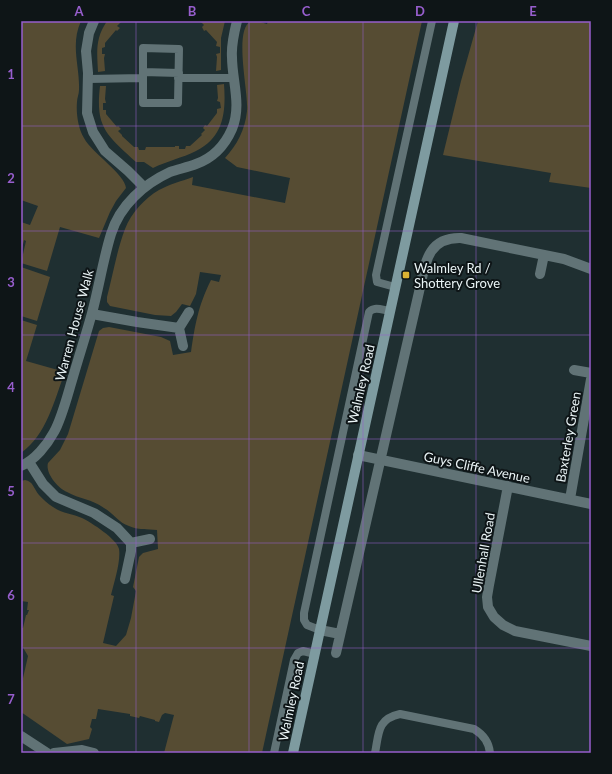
<svg xmlns="http://www.w3.org/2000/svg" width="612" height="774" viewBox="0 0 612 774" font-family="Lato,sans-serif">
  <rect width="100%" height="100%" fill="#1f2f31"/>
  <path fill="#564c33" d="M21,21H81C70,45 80,66 79,90C79,94 77,98 77,102C76,113 78,128 84,138C92,153 125,174 126,188L116,201L110,212L99,238L60,227L47,271L21,263L26,241L24,240L21,253V222L30,225L38,206L21,200Z
    M107,21L121,22L117,26L120,28L117,31L116,30L105,43V47L102,48V54H105L104,58L105,71L98,72C97,51 95,39 107,21Z
    M200,21H225L221,38V70L216,71L217,57L216,54L220,53V47L216,46L217,42L206,30L204,31L202,27L204,25Z
    M251,21H257L267,24L268,21H422L262,753H164L174,715L165,713L162,715L159,722L155,721V720L140,716L139,718L130,716V714L98,709L96,719H92L90,727L92,729L89,739L67,744L21,712V687L28,656L21,644V628H23L26,615H27L29,610H27L28,602L21,601V481L25,480C33,481 34,489 39,495C43,499 48,504 53,507C61,513 73,514 82,518C92,523 117,539 119,549C121,561 114,583 111,595L114,596L103,643L116,646L126,635L131,618L136,591L133,587L139,557L143,553L158,549L157,530C148,529 137,530 129,526C119,523 113,513 104,508C92,499 79,499 67,492C58,488 45,473 48,463L60,450L68,434L99,331L103,328L109,327L161,337L170,341L173,355L191,352C195,325 198,306 211,280L219,282L221,275L200,272L196,294L190,306L182,304L176,312L171,316L155,315L110,306L107,302V297C113,274 117,250 125,229C131,213 145,198 159,190C170,184 182,181 193,177L192,185L285,203L290,178L237,167L225,158C237,145 245,130 247,111C249,93 233,30 251,21Z
    M478,21H591V188L549,182L551,173L443,155L461,81Z
    M224,84C226,112 224,137 196,151C182,158 167,161 153,168L144,162H136C107,135 95,128 100,86H106L105,99L106,103H103V110H106V114L117,127L118,126L121,129L118,131L122,135V136L134,147H138L139,150H145L146,147H175V146H179V149H185L186,146H190L202,135L201,134L205,130L203,128L205,125L207,126L217,113V109L221,108L220,102L217,101L218,98L217,85Z
    M21,267L50,277L37,321L21,316Z
    M21,320L37,325L26,361L65,372C54,401 47,434 21,453Z"/>
  <g fill="none" stroke-linecap="round" stroke-linejoin="round">
    <path stroke="#617376" stroke-width="8" d="M143,48L179,49L178,103H143Z
      M143,72L179,73
      M178,78H234
      M88,79L143,78
      M395,287L377,282L376,275L432,21
      M320,630L307,625L304,620V613L369,312C375,306 382,310 390,311
      M274,753L294,660L298,653L303,651L315,654
      M375,753C379,733 377,719 400,714L474,729C484,735 489,742 490,753"/>
    <path stroke="#617376" stroke-width="10" d="M94,21L89,33L86,51L88,73L87,113L93,132L105,151L128,171L144,187
      M540,274L544,255
      M92,314L137,322L179,328
      M183,346L179,328L189,312
      M574,370L591,373
      M358,455L591,504
      M29,462L43,484L56,497L94,513L117,528L131,543V551L125,579
      M21,466C35,460 47,445 54,432C62,418 68,393 73,377C79,356 86,335 92,313C99,287 103,260 111,234C120,205 144,184 170,172C179,169 188,167 196,164C213,158 225,145 232,129C242,105 232,81 232,57C231,45 234,33 237,21
      M508,486L489,585L487,597L488,607L494,617L503,625L515,631L591,646
      M570,499L591,379
      M131,543L150,539
      M320,630L340,634
      M336,653L419,292C425,266 426,237 461,238L564,259L591,269
      M21,736L47,753
      M54,753L82,750L94,753"/>
    <path stroke="#7e9ba0" stroke-width="10" d="M293,753L454,21"/>
  </g>
  <path fill="none" stroke="#975ecd" stroke-width="1" stroke-opacity="0.55" d="M136,21V753M249,21V753M363,21V753M476,21V753M21,126H591M21,231H591M21,335H591M21,439H591M21,543H591M21,648H591"/>
  <rect fill="#dcb233" stroke="#0e1517" stroke-width="1.5" x="402" y="271" width="8" height="8" rx="2"/>
  <g text-anchor="middle" stroke-width="4" stroke-linejoin="round" paint-order="stroke">
    <g font-size="13" fill="#eaf4f6" stroke="#0e1517" text-anchor="start">
      <text x="414" y="273">Walmley Rd /<tspan x="414" dy="15">Shottery Grove</tspan></text>
    </g>
    <g font-size="13" fill="#eaf4f6" stroke="#0e1517">
      <text transform="translate(74 325) rotate(-75)" y="5">Warren House Walk</text>
      <text transform="translate(361 384) rotate(-77)" y="5">Walmley Road</text>
      <text transform="translate(568 437) rotate(-80)" y="5">Baxterley Green</text>
      <text transform="translate(477 467) rotate(12)" y="5">Guys Cliffe Avenue</text>
      <text transform="translate(483 553) rotate(-80)" y="5">Ullenhall Road</text>
      <text transform="translate(291 701) rotate(-78)" y="5">Walmley Road</text>
    </g>
  </g>
  <rect width="612" height="774" fill="none" stroke="#0e1517" stroke-width="44"/>
  <rect x="22" y="22" width="568" height="730" fill="none" stroke="#975ecd" stroke-width="1.5"/>
  <g font-size="13" text-anchor="middle" font-weight="bold" fill="#975ecd">
    <text x="79" y="16">A</text>
    <text x="192" y="16">B</text>
    <text x="306" y="16">C</text>
    <text x="420" y="16">D</text>
    <text x="533" y="16">E</text>
    <text x="11" y="79">1</text>
    <text x="11" y="183">2</text>
    <text x="11" y="287">3</text>
    <text x="11" y="392">4</text>
    <text x="11" y="496">5</text>
    <text x="11" y="600">6</text>
    <text x="11" y="704">7</text>
  </g>
</svg>
